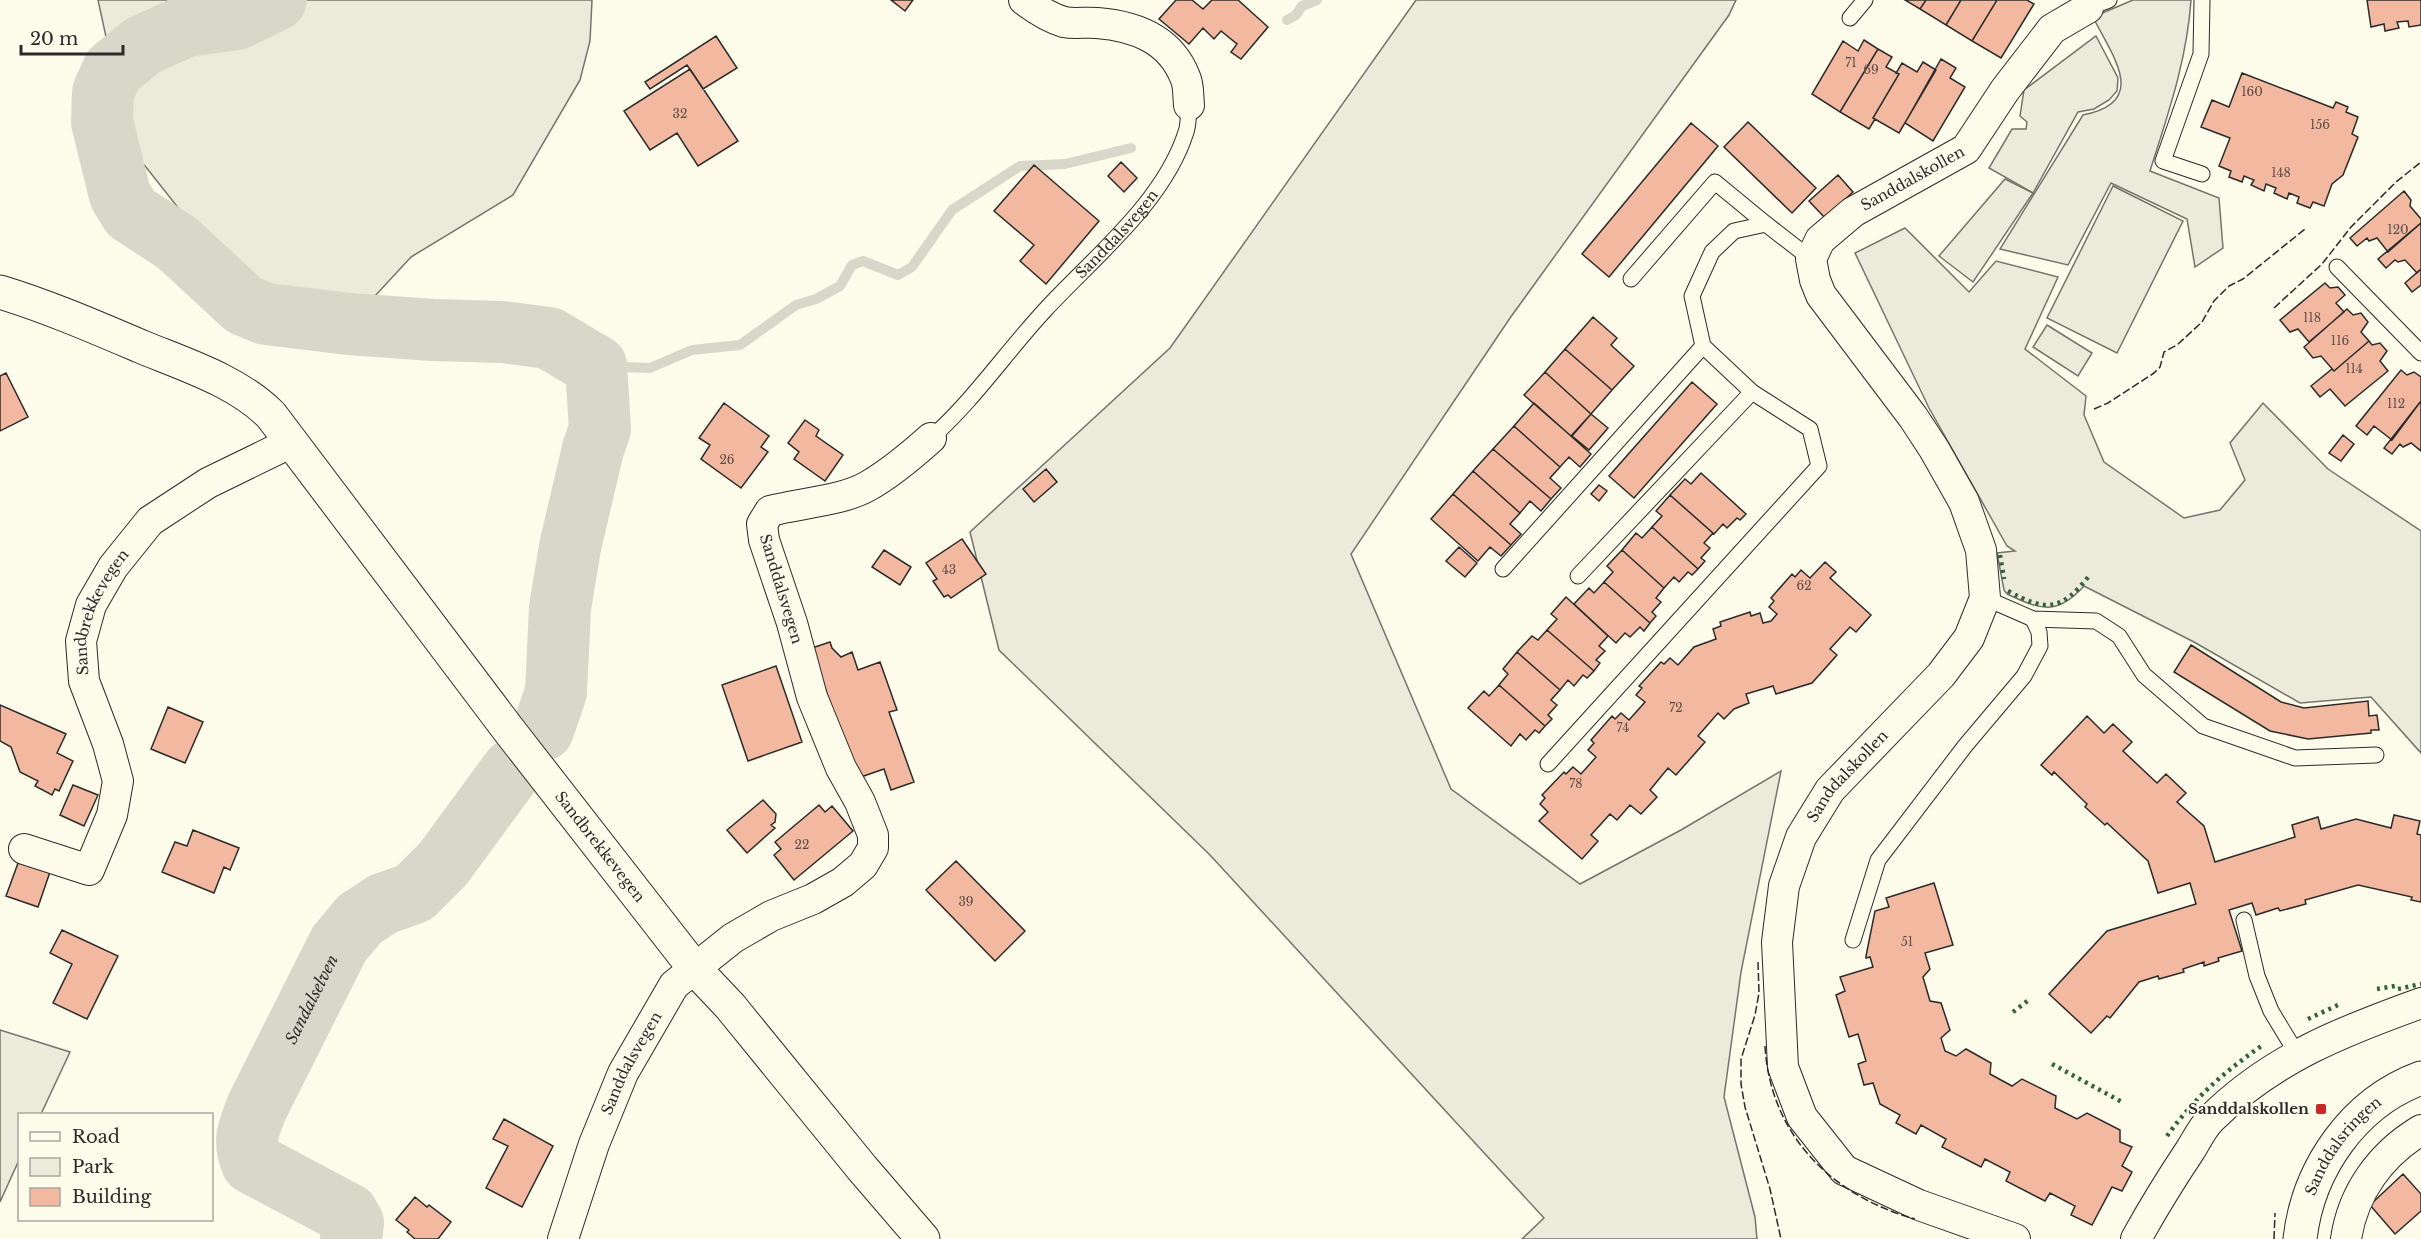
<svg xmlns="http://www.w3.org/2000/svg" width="2421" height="1239" viewBox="0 0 2421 1239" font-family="'Libre Baskerville',serif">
  <rect width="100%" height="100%" fill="#fdfbea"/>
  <path fill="#ecebdb" stroke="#74746e" stroke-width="1.5" d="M98,0H592L590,41L580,80L513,195L411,257L349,324L347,296L321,314L229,272L130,147Z
    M1416,0H1736L1729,15L1510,318L1351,554L1451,789L1580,884L1681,830L1781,771L1741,972L1724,1097L1755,1217L1757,1239H1522L1544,1218L1210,855L999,650L970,532L1170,348Z
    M2133,0H2191C2187,60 2168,114 2150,171L2219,198L2223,248L2195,267L2187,219L2111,183L2068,265L2000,249L2083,115C2150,102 2112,56 2093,17Z
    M2005,179L2033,193L1973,282L1939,256Z
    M2113,186L2183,221L2117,353L2047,318Z
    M1905,228L1969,292L1996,261L2058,277L2025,349L2086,396L2084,415L2104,462L2184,518L2220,510L2245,480L2230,443L2263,403L2328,469L2421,531V753L2371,697L2300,703L2194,642L2084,586C2057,616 2041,610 2007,594L2004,590L1997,553L2015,551L2007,546L1929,408L1855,253Z
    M2047,325L2092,353L2078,376L2033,347Z
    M0,1030L70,1052L41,1114H20L19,1160L0,1202Z"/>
  <path fill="#eceadb" stroke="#74746e" stroke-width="1.5" d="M2096,36L2118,78L2117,91L2109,100L2094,109L2078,112L2033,193L1989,168L2012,129H2026L2027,122L2020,116L2024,90Z"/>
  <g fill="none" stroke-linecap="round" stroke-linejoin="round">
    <path stroke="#d8d7c9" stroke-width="10" d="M1287,20L1296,15L1302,6L1317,0
      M596,366L650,368L692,350L740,345L796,305L816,299L840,286L852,265L863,261L898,275L912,267L952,210L1020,166L1065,164L1131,148"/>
    <g stroke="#d8d7c9" stroke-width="62">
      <path d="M276,0L237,19L186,26L142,46L113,70L103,92L102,122L120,195L131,213L177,243L244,305L266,314L349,324L433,330L503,332L549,338L596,366L600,429L593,449L570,547L560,608L556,692L543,730"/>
      <path id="s1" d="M351,1239L353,1223L348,1214L252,1163C242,1139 249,1129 257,1107L339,944L360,919L383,904L414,893L443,864L512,770"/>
    </g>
  </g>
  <path fill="#f2b8a0" stroke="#2b2b2b" stroke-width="1.5" d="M891,0H913L905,11Z
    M1176,0H1192L1203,9L1212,0H1238L1268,27L1241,59L1231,52L1237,44L1221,31L1214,39L1203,28L1189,44L1159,19Z
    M1905,0H1926L1920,9Z
    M1926,0H1961L1946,25L1920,9Z
    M1961,0H1997L1972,41L1946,25Z
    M1997,0H2027L2034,4L2001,58L1972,41Z
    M2367,0H2421V25L2409,27L2408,21L2397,22L2399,28L2385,31L2384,24L2371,27Z
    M716,36L737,68L703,89L687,65L650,89L645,82Z
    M1864,40L1878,49L1840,112L1812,94L1843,41L1858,51Z
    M1878,49L1892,57L1886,67L1899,74L1873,118L1875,119L1869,129L1840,112Z
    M1941,59L1956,68L1950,78L1965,87L1933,141L1905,123Z
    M1923,62L1936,70L1899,133L1873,118L1899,74L1896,73L1902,63L1917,72Z
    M690,69L738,141L698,166L677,133L650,150L624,111Z
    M2242,73L2333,108L2336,102L2348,107L2346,112L2358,117L2352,134L2358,137L2343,175L2332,184L2324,206L2313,202L2310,208L2297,203L2299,197L2289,193L2287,199L2274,193L2276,188L2266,184L2264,191L2251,185L2254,180L2244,176L2242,182L2229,177L2231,171L2219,166L2230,138L2201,127L2212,100L2229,107Z
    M1748,122L1816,188L1792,213L1724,147Z
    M1691,123L1718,146L1609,277L1582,254Z
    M1121,162L1137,178L1124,192L1108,176Z
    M1034,165L1099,221L1046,284L1020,261L1034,245L994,211Z
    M1838,175L1853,192L1825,218L1809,201Z
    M2404,191L2411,200L2410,206L2421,219V223L2388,252L2377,238L2369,241L2367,238L2357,246L2350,238Z
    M2421,223V269L2417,273L2405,260L2398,262L2395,260L2386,268L2378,259Z
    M2421,269V285L2412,292L2405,283Z
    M2325,283L2330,288L2338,287L2345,295L2336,303L2344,312L2309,342L2298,329L2290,332L2280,320Z
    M2347,309L2353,315L2361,313L2368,322L2361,332L2369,341L2334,371L2321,356L2313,358L2304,347Z
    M1593,317L1617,338L1611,345L1634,366L1612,390L1565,349Z
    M2369,341L2372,345L2380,343L2387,351L2380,361L2388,371L2345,406L2330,389L2320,397L2311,386L2332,369L2334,371Z
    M1565,349L1612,390L1591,414L1545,372Z
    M2401,370L2407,375L2414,372L2421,377V401L2392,440L2374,426L2367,435L2356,426Z
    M1545,372L1591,414L1571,436L1524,395Z
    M6,373L28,417L0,431V376Z
    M1692,382L1717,404L1634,498L1609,476Z
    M2421,401V451L2411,443L2403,447L2400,444L2392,454L2384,448Z
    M724,403L769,436L761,447L768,452L741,488L701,459L710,445L699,438Z
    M1534,403L1591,454L1580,467L1569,457L1560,467L1514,426Z
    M1591,414L1608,428L1589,450L1572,436Z
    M805,420L819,430L816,436L843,455L825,481L794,459L799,452L788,443Z
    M1514,426L1560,467L1550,478L1561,488L1551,499L1493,449Z
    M2343,435L2354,444L2341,461L2329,453Z
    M1493,449L1551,499L1541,511L1530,501L1520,513L1473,471Z
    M1046,469L1057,482L1034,502L1023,489Z
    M1473,471L1520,513L1510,524L1521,534L1511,545L1453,494Z
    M1701,473L1746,514L1740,520L1737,518L1727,528L1723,524L1714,534L1670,495L1685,479L1691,484Z
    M1599,485L1607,491L1599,501L1591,494Z
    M1453,494L1511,545L1501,556L1490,547L1478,561L1431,519Z
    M1670,495L1713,533L1704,543L1710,548L1701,558L1705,561L1698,569L1652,527L1662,516L1656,511Z
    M1652,527L1698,569L1692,575L1688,572L1679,582L1674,577L1664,588L1622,550L1636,533L1642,538Z
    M962,539L986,574L951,598L948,595L944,597L933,581L937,579L926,563Z
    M1459,547L1477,563L1465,577L1446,561Z
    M884,550L911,567L900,585L872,567Z
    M1622,550L1664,588L1656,598L1661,602L1652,612L1656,616L1650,623L1604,582L1613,572L1607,566Z
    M1825,562L1836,572L1830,578L1871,615L1856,632L1850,627L1830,649L1837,655L1812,683L1776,694L1773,686L1746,694L1749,703L1734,709L1724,719L1718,713L1698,736L1705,742L1676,775L1668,768L1650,790L1657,797L1641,814L1630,805L1617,820L1610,814L1591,835L1598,841L1582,859L1539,821L1548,812L1540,804L1545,798L1542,795L1564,772L1566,774L1573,767L1581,774L1596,757L1588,750L1594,743L1591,740L1612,716L1615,719L1621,713L1629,720L1645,702L1636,695L1642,688L1639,686L1661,662L1664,664L1670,658L1678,665L1694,647L1716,639L1713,629L1721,626L1720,622L1750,612L1751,616L1760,613L1763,623L1771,621L1777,614L1769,607L1774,601L1771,598L1792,574L1795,577L1801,570L1810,578Z
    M1604,582L1650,623L1644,631L1640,627L1630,637L1625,633L1616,643L1574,604L1589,588L1594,593Z
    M1566,597L1608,636L1599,646L1605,651L1596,660L1600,663L1594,671L1547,630L1557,619L1551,614Z
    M1547,630L1594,671L1587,678L1583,675L1574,686L1568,680L1560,690L1517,652L1532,636L1538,640Z
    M830,642L832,648L841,657L852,652L858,670L880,662L897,710L889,712L914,782L891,790L884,769L855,779L812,648Z
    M2191,645L2281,702L2304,708L2368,701L2369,716L2377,715L2379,730H2371V733L2308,739L2270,731L2174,672Z
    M1517,652L1560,690L1551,700L1557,705L1548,715L1552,719L1545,726L1499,685L1508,674L1503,669Z
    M776,666L802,742L748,761L722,685Z
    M1499,685L1545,726L1539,733L1535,730L1526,740L1520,734L1511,746L1468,708L1484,691L1489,696Z
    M0,705L66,734L57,753L73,761L59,791L55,789L52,795L35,786L38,781L20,772L11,747L0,741Z
    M168,707L203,722L185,763L151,749Z
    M2087,716L2104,733L2113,724L2132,742L2123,751L2157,783L2166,774L2186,793L2177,802L2204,826L2215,862L2295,837L2292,825L2318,817L2321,829L2356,819L2391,828L2394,815L2420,821L2417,834L2421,835V902L2411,900L2412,897L2358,885L2305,900L2306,904L2280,911L2278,908L2256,915L2252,903L2229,910L2242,951L2218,958L2219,961L2204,966V962L2183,969L2184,972L2159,979L2158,976L2139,982L2110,1018L2107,1016L2091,1033L2049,994L2107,931L2196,904L2190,883L2158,893L2148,861L2107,823L2105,825L2085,807L2087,804L2054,772L2052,775L2041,765Z
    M73,785L98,795L84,826L60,815Z
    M763,800L776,814L775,822L771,825L775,828L747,853L727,830Z
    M819,805L825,812L832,806L853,831L794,880L774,855L781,849L775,842Z
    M193,830L239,848L230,870L224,867L214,893L162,872L175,842L187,846Z
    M21,855L52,866L38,907L6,896Z
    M956,861L1025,931L995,961L926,890Z
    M1934,883L1953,945L1925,953L1930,969L1923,977L1930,1001L1941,1003L1950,1030L1941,1038L1945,1051L1956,1056L1966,1049L1991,1063L1990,1074L2012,1086L2022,1079L2056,1096L2055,1108L2077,1119L2087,1113L2120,1130V1142L2132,1147L2122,1166L2132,1172L2122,1191L2112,1187L2092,1225L2071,1215L2075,1206L2050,1193L2045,1201L2006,1181L2010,1172L1985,1159L1981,1167L1942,1147L1946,1139L1921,1125L1916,1134L1896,1123L1900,1115L1880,1104L1873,1083L1864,1085L1858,1064L1866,1061L1858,1034L1849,1037L1836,995L1845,991L1840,977L1873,967L1870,957L1866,958V956L1875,911L1889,907L1886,898Z
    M62,930L118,956L87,1019L53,1003L72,964L50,953Z
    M504,1119L553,1146L522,1207L486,1188L508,1146L493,1139Z
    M2403,1174L2421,1194V1211L2395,1234L2370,1205Z
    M415,1197L427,1207L429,1205L451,1222L438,1239H415L407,1232L409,1230L396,1220Z"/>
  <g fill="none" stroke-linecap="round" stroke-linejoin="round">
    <g stroke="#2b2b2b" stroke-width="17">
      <g id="lane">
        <path d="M2083,5L2088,8L2109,0"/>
        <path d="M1850,18L1865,0"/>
        <path d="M2202,174L2163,161L2201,54L2202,0"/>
        <path d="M2337,267L2421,353"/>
        <path d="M1631,279L1715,182L1766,224"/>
        <path id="s2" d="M931,438C974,400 1006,352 1046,309C1094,257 1164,202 1186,132C1189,124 1188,113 1189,105"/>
        <path d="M1503,569L1703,346"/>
        <path d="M1578,576L1752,392"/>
        <path d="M1985,598L2033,619L2096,621L2119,636L2144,675L2203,726L2295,758L2376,755"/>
        <path d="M1548,764L1819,466L1810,429L1752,392L1703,346L1692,296L1712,252L1734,231L1766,224L1811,259"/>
        <path d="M2244,920L2257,976L2271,1011L2297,1054"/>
        <path d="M1853,940L1878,860L1965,746L2024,676L2040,646L2039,632L2033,619"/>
      </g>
    </g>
    <g stroke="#2b2b2b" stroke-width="32">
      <g id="street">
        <path d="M1024,0C1036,9 1050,18 1064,22C1074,24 1086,22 1097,23C1135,26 1170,39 1185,77C1189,85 1188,96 1189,105"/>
        <path id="s3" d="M24,849L89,870L112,815L118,781L108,744L84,681L81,641L91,605L113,567L150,521L208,483L292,442"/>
        <path id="s4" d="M563,1239L594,1144L623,1073L674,985L733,938L771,916L813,899L843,882L863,865L873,848V835L860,802L841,768L812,697L792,623L764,540L762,524L770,511C800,503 842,501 868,486C891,473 912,455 931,438"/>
        <path id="s5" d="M2015,1239L1919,1205L1844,1170L1802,1117L1783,1067L1777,942L1784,886L1801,837L1830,790L1941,675L1969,638L1985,598L1981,550L1964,502L1934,449L1913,417L1821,295L1815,280L1811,259L1820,240L1853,212L1966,149L2005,90L2052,29L2088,8"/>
        <path d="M2136,1239C2153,1208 2171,1179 2191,1149C2197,1139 2203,1127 2211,1119C2271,1059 2343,1031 2421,1003"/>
        <path d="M2346,1239C2353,1192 2381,1154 2421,1130"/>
      </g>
    </g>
    <g stroke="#2b2b2b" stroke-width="35">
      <g id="secondary">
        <path id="s6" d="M0,292C49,307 95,327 142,347C186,365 237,381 271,415L508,729L695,969L730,1006L862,1168L923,1239"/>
        <path id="s7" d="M2300,1239C2308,1169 2353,1103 2421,1078"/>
      </g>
    </g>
    <use href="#lane" stroke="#fdfbea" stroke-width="15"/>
    <use href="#street" stroke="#fdfbea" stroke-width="30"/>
    <use href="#secondary" stroke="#fdfbea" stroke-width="33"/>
    <path stroke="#34623c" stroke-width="4.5" stroke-dasharray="3 4.5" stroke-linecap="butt" d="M2000,555L2004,579
      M2008,591C2047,612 2061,611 2089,576
      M2377,989L2395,986L2398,989L2421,984
      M2013,1012L2030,999
      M2308,1019L2340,1004
      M2052,1064L2122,1102
      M2167,1136C2196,1096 2223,1073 2264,1044"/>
    <path stroke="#2b2b2b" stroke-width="1.5" stroke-dasharray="8 3" stroke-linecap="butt" d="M2274,308L2322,264L2351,227L2396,182L2421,162
      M2094,409L2108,403L2154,373L2160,367L2164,352L2177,345L2202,322L2214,301L2229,286L2243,279L2305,229
      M1758,962L1759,993L1755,1015L1741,1059V1084L1745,1107L1770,1189L1781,1239
      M1765,1046C1770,1135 1832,1196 1915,1219
      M2274,1239L2275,1213"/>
  </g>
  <rect fill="#c62828" stroke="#fdfbea" stroke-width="2" x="2315" y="1103" width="12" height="12" rx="3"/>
  <g text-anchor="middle" stroke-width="4.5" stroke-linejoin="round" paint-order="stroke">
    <g font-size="12" fill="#5d4e48">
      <text x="1851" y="67">71</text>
      <text x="1871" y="74">69</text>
      <text x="2252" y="96">160</text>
      <text x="680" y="118">32</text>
      <text x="2320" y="129">156</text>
      <text x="2281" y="177">148</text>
      <text x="2398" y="234">120</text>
      <text x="2312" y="322">118</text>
      <text x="2340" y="345">116</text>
      <text x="2354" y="373">114</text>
      <text x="2396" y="408">112</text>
      <text x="727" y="464">26</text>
      <text x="949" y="574">43</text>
      <text x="1804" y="590">62</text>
      <text x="1676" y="712">72</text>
      <text x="1623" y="732">74</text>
      <text x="1576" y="788">78</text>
      <text x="802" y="849">22</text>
      <text x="966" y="906">39</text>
      <text x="1907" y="946">51</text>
    </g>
    <g font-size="15" fill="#2b2b2b" stroke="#fdfbea">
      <text dy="5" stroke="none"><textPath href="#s5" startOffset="1365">Sanddalskollen</textPath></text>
      <text dy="5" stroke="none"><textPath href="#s2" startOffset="276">Sanddalsvegen</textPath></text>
      <text transform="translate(781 589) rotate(73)" y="5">Sanddalsvegen</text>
      <text dy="5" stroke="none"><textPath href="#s3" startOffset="342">Sandbrekkevegen</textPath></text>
      <text dy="5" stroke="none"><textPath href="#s5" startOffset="616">Sanddalskollen</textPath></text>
      <text dy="5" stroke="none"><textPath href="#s6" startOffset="842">Sandbrekkevegen</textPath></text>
      <text dy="5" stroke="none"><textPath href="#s4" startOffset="189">Sanddalsvegen</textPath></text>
      <text dy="5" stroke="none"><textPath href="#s7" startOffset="105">Sanddalsringen</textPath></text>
    </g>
    <g font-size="15" font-weight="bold" fill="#2b2b2b" stroke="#fdfbea" text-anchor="end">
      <text x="2309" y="1114">Sanddalskollen</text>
    </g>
    <g font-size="16" font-style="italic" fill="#2b2b2b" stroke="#fdfbea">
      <text dy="6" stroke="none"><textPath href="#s1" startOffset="314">Sandalselven</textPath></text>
    </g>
  </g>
  <rect x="18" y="1113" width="195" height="108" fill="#fdfbea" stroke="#a9a89e" stroke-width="1.5"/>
  <rect x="30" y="1132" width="30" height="9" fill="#fdfbea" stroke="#a9a89e" stroke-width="1.5"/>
  <text x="72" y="1143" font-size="18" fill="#2b2b2b">Road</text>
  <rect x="30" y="1158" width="30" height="18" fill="#ecebdb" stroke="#a9a89e" stroke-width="1.5"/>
  <text x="72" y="1173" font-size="18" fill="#2b2b2b">Park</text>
  <rect x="30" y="1188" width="30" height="18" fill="#f2b8a0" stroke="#a9a89e" stroke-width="1.5"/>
  <text x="72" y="1203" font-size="18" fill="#2b2b2b">Building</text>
  <path d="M21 45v9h102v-9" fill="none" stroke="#2b2b2b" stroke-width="3"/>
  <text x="30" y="45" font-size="18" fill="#2b2b2b" stroke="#fdfbea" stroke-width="4.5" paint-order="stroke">20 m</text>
</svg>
